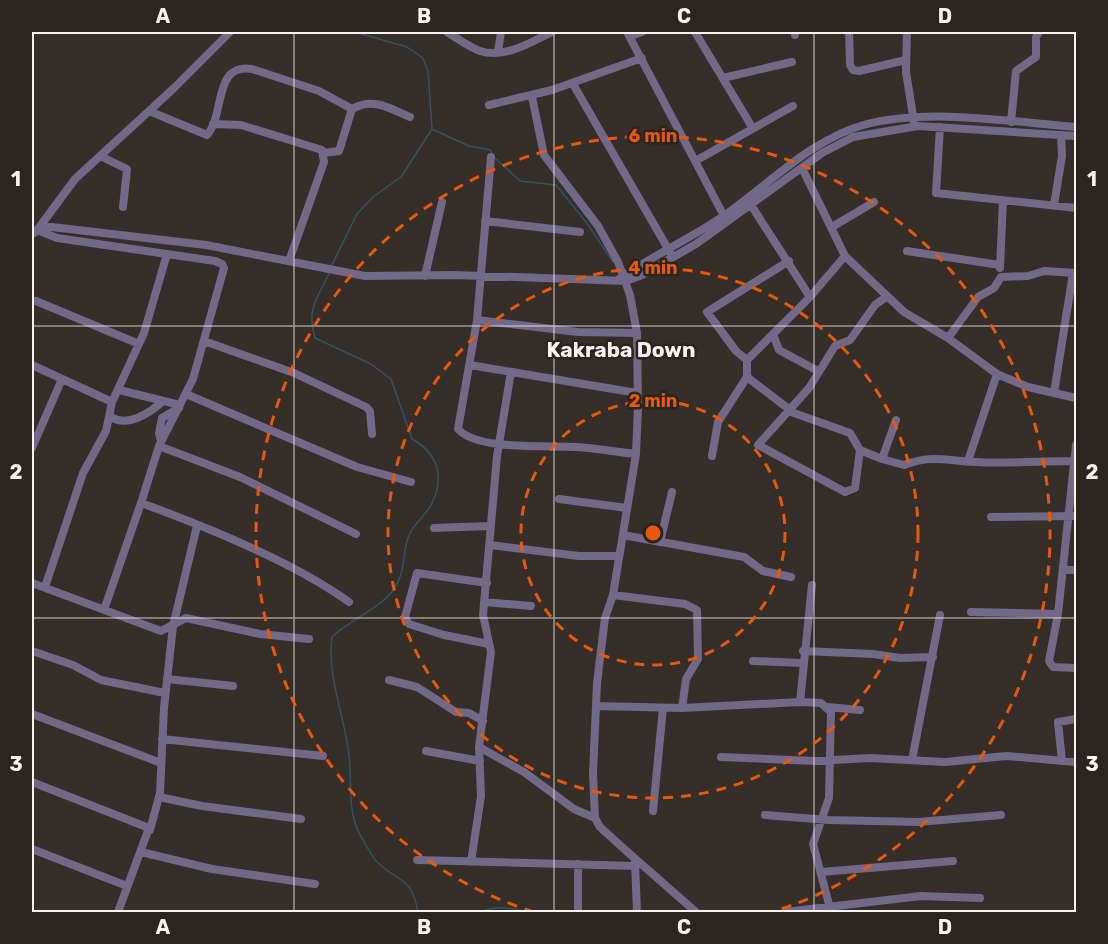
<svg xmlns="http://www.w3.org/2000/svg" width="1108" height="944" viewBox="0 0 1108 944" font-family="Rubik,sans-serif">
  <rect width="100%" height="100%" fill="#352e29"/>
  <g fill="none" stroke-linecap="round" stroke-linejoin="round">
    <path stroke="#2e5565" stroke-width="1.5" d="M432,129L469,146L490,150L492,154
      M495,158L520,181L556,185L586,222L613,262
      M331,267L357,214L373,197L401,177L432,129L428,72L423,58L407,47L355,32
      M330,271C318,299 306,307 315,338L371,364L391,379L412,439C436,452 445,475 433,501C428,514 414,523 409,535C402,553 406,572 394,589C381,608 349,620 332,637C327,677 344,714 349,754C352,780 347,811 360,835C365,843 371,855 377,862C400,884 411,875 418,912
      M480,912C495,906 511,907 526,912"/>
    <path stroke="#726888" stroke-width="8" d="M447,32C457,38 469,47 480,51C504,59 532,42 552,32
      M627,32L724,216
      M695,32L752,127
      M795,32V35
      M849,32L850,65L853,70L859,71L906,60
      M907,32L906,72L914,122
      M631,36L642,32
      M498,52L501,32
      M723,78L792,62
      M573,84L671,254
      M532,97L544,155L598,226L618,262L630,295L637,333L638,407L636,454L613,595L605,618L597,683L593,774L595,818L600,827L623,848L696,912
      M489,105L552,90L642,58
      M352,109C373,97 389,108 410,117
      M149,111L207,135C225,116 213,62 252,69L319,91L352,109L339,151L324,153
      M1011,122L1016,71L1036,57V37L1039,32
      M213,124L241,125L322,150L324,162L289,261
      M940,127L936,193L1076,208
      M100,156L127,169L123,207
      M491,157L477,320L458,429C477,451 548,445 576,447C596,448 616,452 636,454
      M697,160L793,106
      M802,168L845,256L904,312L948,338L997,374L1028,387L1076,398
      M751,205L810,297
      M1054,205L1062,156L1061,135
      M485,221L580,232
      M832,227L874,202
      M38,229L75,179L173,89L230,32
      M37,230L57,238L215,261L222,264L224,268L193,379L159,446L141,503
      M32,234L44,227H52L206,245L365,276L455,275L626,281L642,275L696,244L822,153L853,137L918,126L1076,136
      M907,251L1000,265
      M789,261L707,312L736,351L747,360L810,297L845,256
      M1000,268L1003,201
      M425,276L442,202
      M620,278C653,256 689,239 722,217C769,185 810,139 867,124C931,108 1011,122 1076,127
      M36,301L139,344
      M477,320L578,332L637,333
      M773,334L779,350L818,371
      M948,338L978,297L994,288L1001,277L1028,276L1044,271L1076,273
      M204,341L294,373L366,407L370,411L372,434
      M32,365L112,402
      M470,365L637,393
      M747,377L794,413L850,433L860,450L882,459
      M119,390L180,405
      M1054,393L1073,273
      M186,394L357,467L411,482
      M110,416C127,429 151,412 163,401
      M896,420L882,459L904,465C933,454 947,461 976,462C1008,464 1041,461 1073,461
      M161,441L159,433L162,418L179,408
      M1076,445L1058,614L1049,661L1053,667L1076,668
      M159,446L240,477L356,534
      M32,448L62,379
      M860,450L855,488L845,492L758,445L809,388L835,346L850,340L875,305L886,297
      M712,456L718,422L747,377V360
      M968,461L997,374
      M559,499L627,508
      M991,517L1076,516
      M434,528L490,526
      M623,535L744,557L763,571L791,577
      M660,542L672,492
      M490,545L579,556H618
      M1063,570H1076
      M32,583L161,631L186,618L260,634L309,639
      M487,583L417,573L405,617L409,624L444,635L489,644
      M812,585L800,702L821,703L831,712L829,798L813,844L831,912
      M45,587L83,473L106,431L112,402L144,333L167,254
      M613,595L685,604L697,610L698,659L686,679L682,708
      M484,602L531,606
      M104,610L141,503C207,527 293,562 349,602
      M971,612L1058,614
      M32,651L73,665L101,680L165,693
      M803,651L873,654L900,658L933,657
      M753,661L802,663
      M167,679L233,686
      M389,680L417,687L456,712L469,713L483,721
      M596,706L682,708L800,702
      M827,707L860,710
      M32,714L161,763
      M162,739L323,756
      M479,747L524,772L574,809L595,818
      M426,751L480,761
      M721,757L815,761L870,758L945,762L1006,756L1076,762
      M912,760L940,615
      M1062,761L1058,722L1076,719
      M32,782L149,828L118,912
      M159,797L202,806L301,819
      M653,811L663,708
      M765,815L828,820L918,822L1001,815
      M150,830L160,793L164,708L173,626L197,526
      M32,849L127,886
      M141,852L212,869L315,884
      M417,860L635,866
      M471,862L481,796L479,747L491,652L483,615L497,456L511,372
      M635,862L637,912
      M821,872L953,861
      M578,912V864
      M785,912L921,896L980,898"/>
  </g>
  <path fill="none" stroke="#f7f3f0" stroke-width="1.5" stroke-opacity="0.55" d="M294,32V912M554,32V912M814,32V912M32,326H1076M32,618H1076"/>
  <g fill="none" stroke="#e8590c" stroke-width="3" stroke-dasharray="10 8">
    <circle cx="653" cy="533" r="132"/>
    <circle cx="653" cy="533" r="265"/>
    <path d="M534 912A397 397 0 1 1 772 912"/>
  </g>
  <g text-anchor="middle" stroke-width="5" stroke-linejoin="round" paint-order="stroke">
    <g font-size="21" font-weight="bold" fill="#f7f3f0" stroke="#2b241f">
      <text x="621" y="357">Kakraba Down</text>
    </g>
  </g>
  <circle cx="653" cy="533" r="9" fill="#e8590c" stroke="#2b241f" stroke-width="3"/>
  <g font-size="18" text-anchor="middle" font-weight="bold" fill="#e8590c" stroke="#2b241f" stroke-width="5" stroke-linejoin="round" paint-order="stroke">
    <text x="653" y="142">6 min</text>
    <text x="653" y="274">4 min</text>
    <text x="653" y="407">2 min</text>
  </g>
  <rect width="1108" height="944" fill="none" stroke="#2b241f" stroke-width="66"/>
  <rect x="33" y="33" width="1042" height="878" fill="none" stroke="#f7f3f0" stroke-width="2"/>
  <g font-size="20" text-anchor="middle" font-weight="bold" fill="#f7f3f0">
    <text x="163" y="23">A</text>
    <text x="424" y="23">B</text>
    <text x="684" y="23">C</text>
    <text x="945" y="23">D</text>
    <text x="16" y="186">1</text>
    <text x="1092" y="186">1</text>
    <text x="16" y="479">2</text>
    <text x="1092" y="479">2</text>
    <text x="16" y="771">3</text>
    <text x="1092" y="771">3</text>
    <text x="163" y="934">A</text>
    <text x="424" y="934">B</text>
    <text x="684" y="934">C</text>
    <text x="945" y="934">D</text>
  </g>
</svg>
